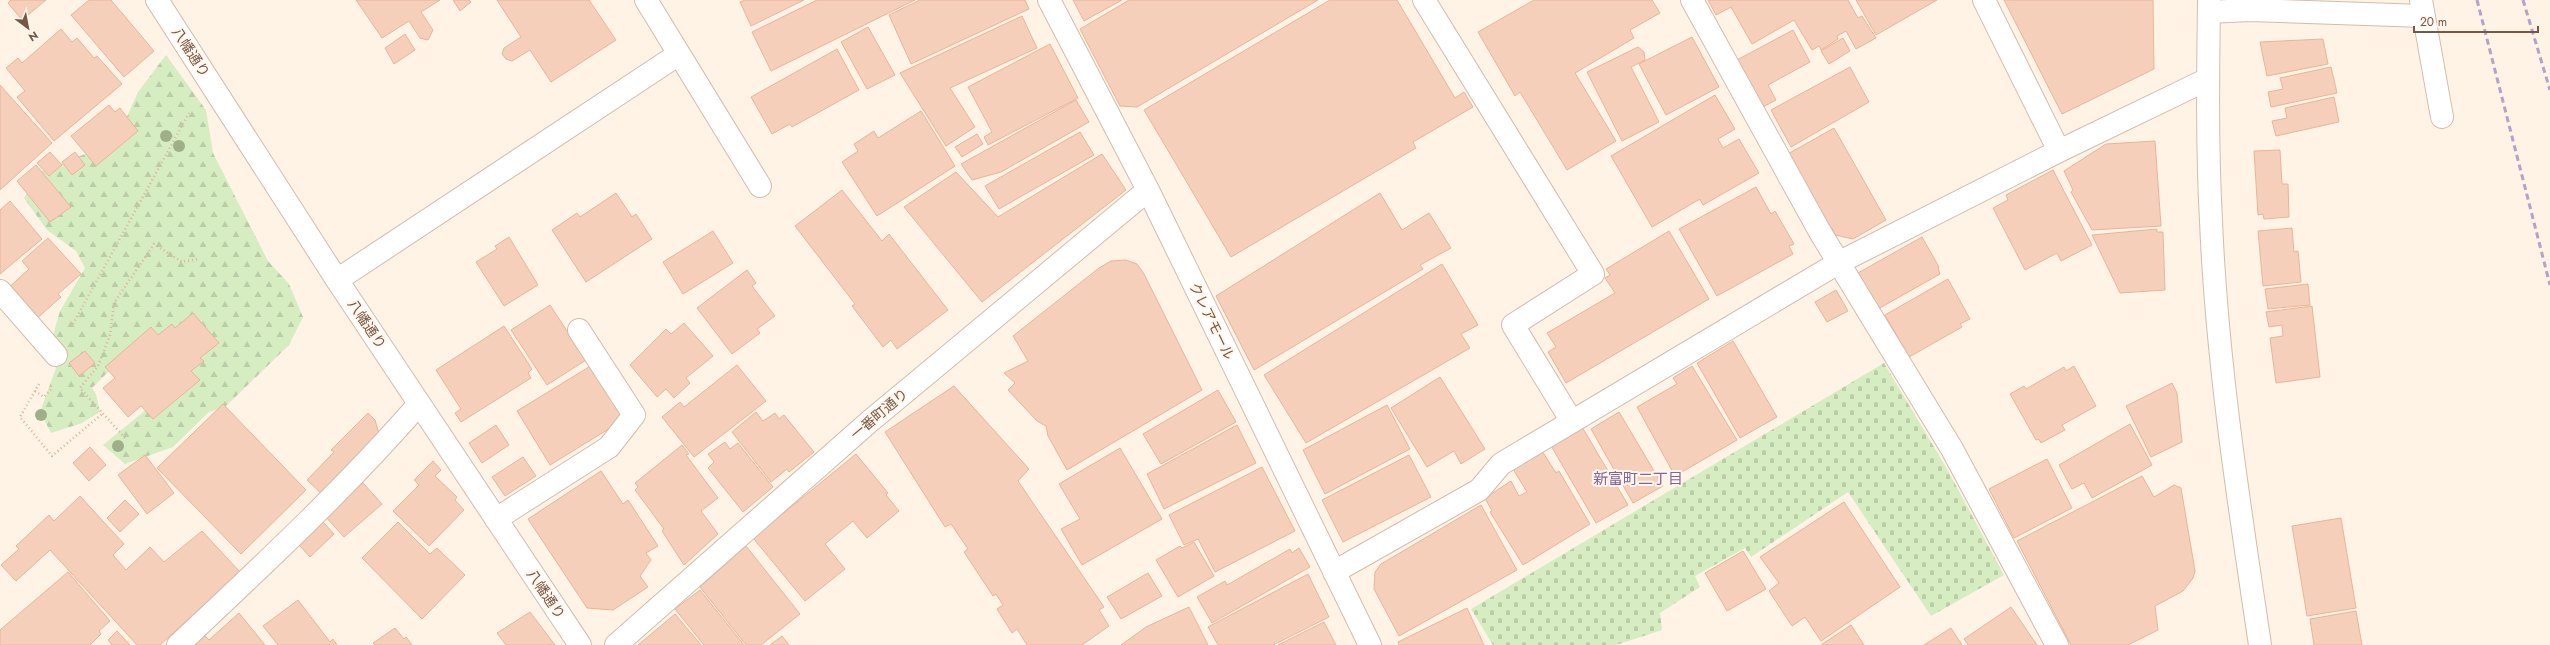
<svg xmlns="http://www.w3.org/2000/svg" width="2550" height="645" viewBox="0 0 2550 645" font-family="Jost,'Noto Sans JP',sans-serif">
  <defs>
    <pattern id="forest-firs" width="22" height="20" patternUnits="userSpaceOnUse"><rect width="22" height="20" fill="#d5edc1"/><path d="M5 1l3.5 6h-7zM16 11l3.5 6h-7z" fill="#bacda7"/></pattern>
    <pattern id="cemetery-stones" width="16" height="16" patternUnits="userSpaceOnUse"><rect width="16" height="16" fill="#d5edc1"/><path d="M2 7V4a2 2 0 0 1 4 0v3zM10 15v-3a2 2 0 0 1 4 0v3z" fill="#bacda7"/></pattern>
  </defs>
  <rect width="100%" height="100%" fill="#fef3e4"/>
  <path fill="url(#forest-firs)" d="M166,55L206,110L213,153L268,261L289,284L303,317L289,345L225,407L209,412L173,447L125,464L103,445L169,391L117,363L92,388L96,394L100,412L82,423L51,433L40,412L56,368L51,342L60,311L85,268L76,251L47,230L24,198L37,173L90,152L117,139L138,92Z"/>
  <path fill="url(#cemetery-stones)" d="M1884,363L1947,469L2004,575L1931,616L1848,492L1751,557L1745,548L1695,576L1700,587L1660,613L1662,630L1616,645H1493L1471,609Z"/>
  <path fill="#f6cfba" stroke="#eab499" d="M11,0H46L22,20L8,3Z
    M89,0H111L154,51L124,77L71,15Z
    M356,0H440L421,12L433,30L428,40L420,38L409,21L382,38Z
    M453,0H469L471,2L460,11Z
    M497,0H589L616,40L551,82L530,50L512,61L506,59L502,54L504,48L521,37Z
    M745,0H804L751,26L740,2Z
    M817,0H915L771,71L752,32Z
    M920,0H1025L1029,9L911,64L889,15Z
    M1073,0H1122L1084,21Z
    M1129,0H1318L1137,107L1120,106L1080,29Z
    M1330,0H1397L1455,98L1464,92L1473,107L1413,142L1416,148L1231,257L1144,110Z
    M1534,0H1652L1660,13L1630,30L1634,38L1575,73L1616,141L1567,170L1520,92L1515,96L1478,32Z
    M1708,0H1848L1858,18L1862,16L1876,38L1856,49L1846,31L1837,36L1838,39L1821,50L1819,46L1812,50L1794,20L1752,44L1731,7L1716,15Z
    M1856,0H1937L1876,35Z
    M2004,0H2153L2154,69L2062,114Z
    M1022,16L1037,48L950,88L975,127L946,146L900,73Z
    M868,27L895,75L867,89L841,42Z
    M61,29L72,42L77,38L94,58L97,56L122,84L54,141L17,97L25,91L6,68L18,58L22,63Z
    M1793,30L1810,62L1768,85L1776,100L1761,108L1735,61Z
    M405,34L415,50L394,64L385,48Z
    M1692,37L1719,87L1666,115L1639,64Z
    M1843,38L1850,51L1829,64L1821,51Z
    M2323,39L2328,64L2267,76L2260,42Z
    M1050,44L1078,98L988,145L984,137L992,132L968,87Z
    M1638,47L1644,52L1645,60L1631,67L1659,122L1622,141L1587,72Z
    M837,49L859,90L792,127L790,124L772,134L751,97Z
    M1850,67L1869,102L1791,147L1771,110Z
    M2331,67L2337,93L2271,107L2268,92L2283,89L2280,78Z
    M0,85L52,143L0,190Z
    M1715,95L1735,129L1718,139L1723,148L1739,139L1759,173L1703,205L1700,199L1652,227L1611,156Z
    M2334,97L2339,122L2276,136L2272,121L2287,118L2285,108Z
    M1076,100L1089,122L1001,172L972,180L961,164Z
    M109,105L115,112L120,108L138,131L96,166L71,136Z
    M921,111L955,166L877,216L842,162L858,151L854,144L874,131L878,138Z
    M1834,128L1886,220L1853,239L1835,235L1832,228L1829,229L1786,155Z
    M1080,132L1094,155L999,209L985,186Z
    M977,134L983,144L962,157L955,147Z
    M2155,141L2161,226L2092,230L2071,192L2073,190L2064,171L2106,144Z
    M2280,150L2282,184H2288L2289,217L2264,219L2263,214L2258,215L2254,151Z
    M50,152L62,165L49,176L37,163Z
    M75,152L85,165L72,175L62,162Z
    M1102,154L1126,190L982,302L904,207L956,172L998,217Z
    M36,165L71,207L50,222L17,181Z
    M2053,170L2092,245L2061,261L2057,253L2025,270L1993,208L2008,200L2006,195Z
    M1756,187L1771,214L1775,211L1794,244L1789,246L1793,254L1717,296L1679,229Z
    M842,190L882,241L889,234L948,310L897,349L891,340L883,347L852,306L855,304L795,226Z
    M616,193L632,217L636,214L652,239L586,282L552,230L577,213L580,217Z
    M1380,193L1402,230L1429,213L1451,248L1420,265L1423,269L1254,370L1216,296Z
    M10,201L42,239L0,274V210Z
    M2292,228L2294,252L2298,251L2301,282L2263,286L2258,231Z
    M2157,229V232H2163L2165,290L2120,293L2092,235Z
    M713,231L733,263L683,294L663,262Z
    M1669,231L1709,299L1566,383L1548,352L1556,347L1547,333L1615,293L1605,278L1610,275L1606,269Z
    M509,237L538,285L504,306L476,262L497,249L495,246Z
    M1922,237L1939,267L1938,268L1940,274L1878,309L1858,273Z
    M48,238L81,274L58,294L61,297L34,321L6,290L29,269L22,261Z
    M1126,260L1137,264L1144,274L1202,390L1067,470L1048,436L1046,426L1037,421L1008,390L1015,383L1004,373L1028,361L1013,336L1099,268L1111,261Z
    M1442,264L1478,325L1461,334L1470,348L1306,443L1264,375Z
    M747,270L756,283L752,286L775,316L757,329L760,333L732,354L697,308Z
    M1948,279L1970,319L1960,324L1962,327L1909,357L1885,315Z
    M2308,284L2310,305L2268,309L2265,289Z
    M1836,290L1848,311L1827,322L1815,302Z
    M550,305L586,360L547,385L511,330Z
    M2312,306L2320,377L2276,383L2270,338L2283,336L2282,325L2269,327L2266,312Z
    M193,313L219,343L200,358L204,361L191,371L200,380L153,419L141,406L128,417L103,388L115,378L105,367L151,327L158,335L172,324L175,328Z
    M684,323L713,356L686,378L690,383L674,398L666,389L657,397L630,365L666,329L671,334Z
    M504,326L532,369L528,373L531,378L461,422L455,413L461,409L436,370Z
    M1733,341L1777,417L1740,438L1697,363Z
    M85,351L95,363L79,376L69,363Z
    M592,365L625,419L550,465L517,411Z
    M737,365L766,401L694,457L662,417L680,402L684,407Z
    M1692,366L1737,440L1675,476L1637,407L1677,384L1673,378Z
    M2074,366L2096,406L2062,425L2065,430L2041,443L2039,439L2036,440L2010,394L2024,386L2026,389L2064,367L2066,371Z
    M1440,377L1485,449L1461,464L1454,451L1427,467L1391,408Z
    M2172,383L2177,393L2182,442L2151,457L2126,406Z
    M954,386L1029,469L1018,481L1104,607L1099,610L1109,626L1082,645H1027L1017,629L1012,633L997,609L1003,605L996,594L993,596L964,552L968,549L951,524L945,527L885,432Z
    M1218,390L1236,422L1161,464L1143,434Z
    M223,404L306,490L241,554L157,468Z
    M1387,405L1410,449L1325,494L1303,450Z
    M756,412L763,421L775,413L779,419L784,415L814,452L789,472L787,469L771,482L732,432Z
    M1619,412L1663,486L1633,503L1591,429Z
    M368,413L375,420L380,437L324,496L307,480L334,452L331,450Z
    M2130,424L2152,465L2092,498L2084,483L2072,489L2059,465Z
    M496,425L509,445L482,463L469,443Z
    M1237,425L1256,463L1164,509L1147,474Z
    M1581,425L1628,505L1596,523L1550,444Z
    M725,442L730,449L738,443L773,487L743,512L708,468L714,462L708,454Z
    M682,445L689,454L686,455L718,498L701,511L718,534L684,565L662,531L664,529L635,490L638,487L635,483Z
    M90,447L106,465L89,481L73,463Z
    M1120,448L1162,519L1082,565L1061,529L1080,519L1059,484Z
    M1542,451L1556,473L1559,471L1590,524L1523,565L1490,512L1492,511L1485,498L1511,481L1519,496L1527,492L1513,469Z
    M856,454L888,493L886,495L899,511L867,538L853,521L825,544L845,569L805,601L753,538Z
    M145,455L174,493L147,514L118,475Z
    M1409,455L1431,497L1343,542L1322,500Z
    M523,457L536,476L505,496L492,477Z
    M2047,459L2072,508L2014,538L1989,489Z
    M433,461L441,470L435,476L457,497L455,500L464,510L429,546L393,511L419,485L414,480Z
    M1262,467L1295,531L1215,572L1198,539L1184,545L1169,515Z
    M601,471L623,504L628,500L658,546L646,553L651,560L640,576L648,587L613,610L587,608L528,519Z
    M2142,476L2154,497L2174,485L2181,488L2195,571L2193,578L2183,591L2155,606L2158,630L2128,645H2071L2017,541Z
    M363,483L382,504L344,537L325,516Z
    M80,496L124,544L113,555L126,570L150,547L164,562L202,531L240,572L160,645H137L50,550L16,581L1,565L19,549L16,546L49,515L54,521Z
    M125,500L139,514L120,532L107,518Z
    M1844,502L1900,587L1821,641L1805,617L1792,626L1769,591L1779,583L1760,557Z
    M1481,505L1517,570L1399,636L1374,589L1375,572L1381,564Z
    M2341,518L2356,608L2307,616L2292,526Z
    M323,522L334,534L310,557L298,544Z
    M398,522L430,554L437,548L465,575L422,619L362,558Z
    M1194,542L1214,576L1178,597L1156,560L1180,546L1182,548Z
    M746,546L800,614L761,645H746L700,587Z
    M1299,548L1310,567L1212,623L1197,597L1225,581L1227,585L1290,549L1292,553Z
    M1743,551L1766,589L1727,611L1705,573Z
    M68,572L110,621L99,631L101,634L90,645H0V630Z
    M1148,573L1162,596L1121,619L1107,597Z
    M1308,574L1329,617L1273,645H1218L1208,627Z
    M700,590L744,645H704L675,609Z
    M298,600L330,642L333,639L337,645H278L263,626Z
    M1189,607L1208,645H1121L1146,627Z
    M2011,607L2037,645H1968L1964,639Z
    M1467,608L1484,645H1399L1398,642Z
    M2356,611L2362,645H2314L2310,619Z
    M530,612L555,645H506L497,633Z
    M239,613L265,645H194L205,636L209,640Z
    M675,614L701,645H638Z
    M1324,622L1336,645H1278Z
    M1851,625L1864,645H1821Z
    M395,628L404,639L406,637L412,645H375L373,643Z
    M1951,628L1962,645H1924Z
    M117,631L130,645H112L108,640Z
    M782,636L789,645H770Z"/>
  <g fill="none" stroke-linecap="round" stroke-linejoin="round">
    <g stroke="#d3bcac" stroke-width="24">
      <path id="service" d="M646,0L760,186
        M1424,0L1593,274L1513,325L1571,420
        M1984,0L2059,151
        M2421,0L2442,117
        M2209,12L2249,10L2423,16
        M337,280L679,54
        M0,291L56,355
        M496,519L609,447L634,415L579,330
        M178,645C261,567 344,490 419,404"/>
    </g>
    <g stroke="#d3bcac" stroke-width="24">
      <path id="minor" d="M157,0L337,280L580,645
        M1049,0L1148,190L1370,645
        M1692,0L1820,232L1952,449L2057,645
        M1334,572L1479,490L1501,464L1838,263L2059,151L2208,79
        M616,645L869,422L1148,190"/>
    </g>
    <g stroke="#d3bcac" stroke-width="24">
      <path id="tertiary" d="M2209,0C2208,74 2207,148 2211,221C2217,364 2239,504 2260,645"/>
    </g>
    <path stroke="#dbb29c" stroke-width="2.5" stroke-dasharray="1 3" stroke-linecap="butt" d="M73,324L189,113
      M39,384L20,417L52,456L102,414
      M35,391L44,397L52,388
      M125,438L80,388L98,366L110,335L114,303L154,244L182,262L199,259"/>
    <use href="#service" stroke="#fff" stroke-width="22"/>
    <use href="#minor" stroke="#fff" stroke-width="22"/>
    <use href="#tertiary" stroke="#fff" stroke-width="22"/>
    <path stroke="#b5a1c9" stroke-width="3" stroke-dasharray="6 4" stroke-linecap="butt" d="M2477,0L2550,285
      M2523,0L2550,90"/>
  </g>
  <g fill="#9fb088">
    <circle cx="166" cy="136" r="6"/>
    <circle cx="179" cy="146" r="6"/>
    <circle cx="41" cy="415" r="6"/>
    <circle cx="118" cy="446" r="6"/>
  </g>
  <g text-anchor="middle" stroke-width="4" stroke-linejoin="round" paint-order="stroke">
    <g font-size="14" fill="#795747" stroke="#fff7ec">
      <text transform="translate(191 52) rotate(57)" y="5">八幡通り</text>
      <text transform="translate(1212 321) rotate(64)" y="5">クレアモール</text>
      <text transform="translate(367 324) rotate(56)" y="5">八幡通り</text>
      <text transform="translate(879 414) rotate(-40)" y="5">一番町通り</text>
      <text transform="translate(546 594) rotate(56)" y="5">八幡通り</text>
    </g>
    <g font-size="15" fill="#87629d" stroke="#fff7ec">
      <text x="1638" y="484">新富町二丁目</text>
    </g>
  </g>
  <g transform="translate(28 28) rotate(148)" stroke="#fff7ec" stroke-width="3" paint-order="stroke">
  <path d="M0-3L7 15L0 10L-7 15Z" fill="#795747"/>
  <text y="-6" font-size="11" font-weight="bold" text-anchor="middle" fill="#795747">N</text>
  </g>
  <path d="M2414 26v6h124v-6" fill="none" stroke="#795747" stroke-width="2"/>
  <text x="2420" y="26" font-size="12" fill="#795747" stroke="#fff7ec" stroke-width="3" paint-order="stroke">20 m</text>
</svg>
